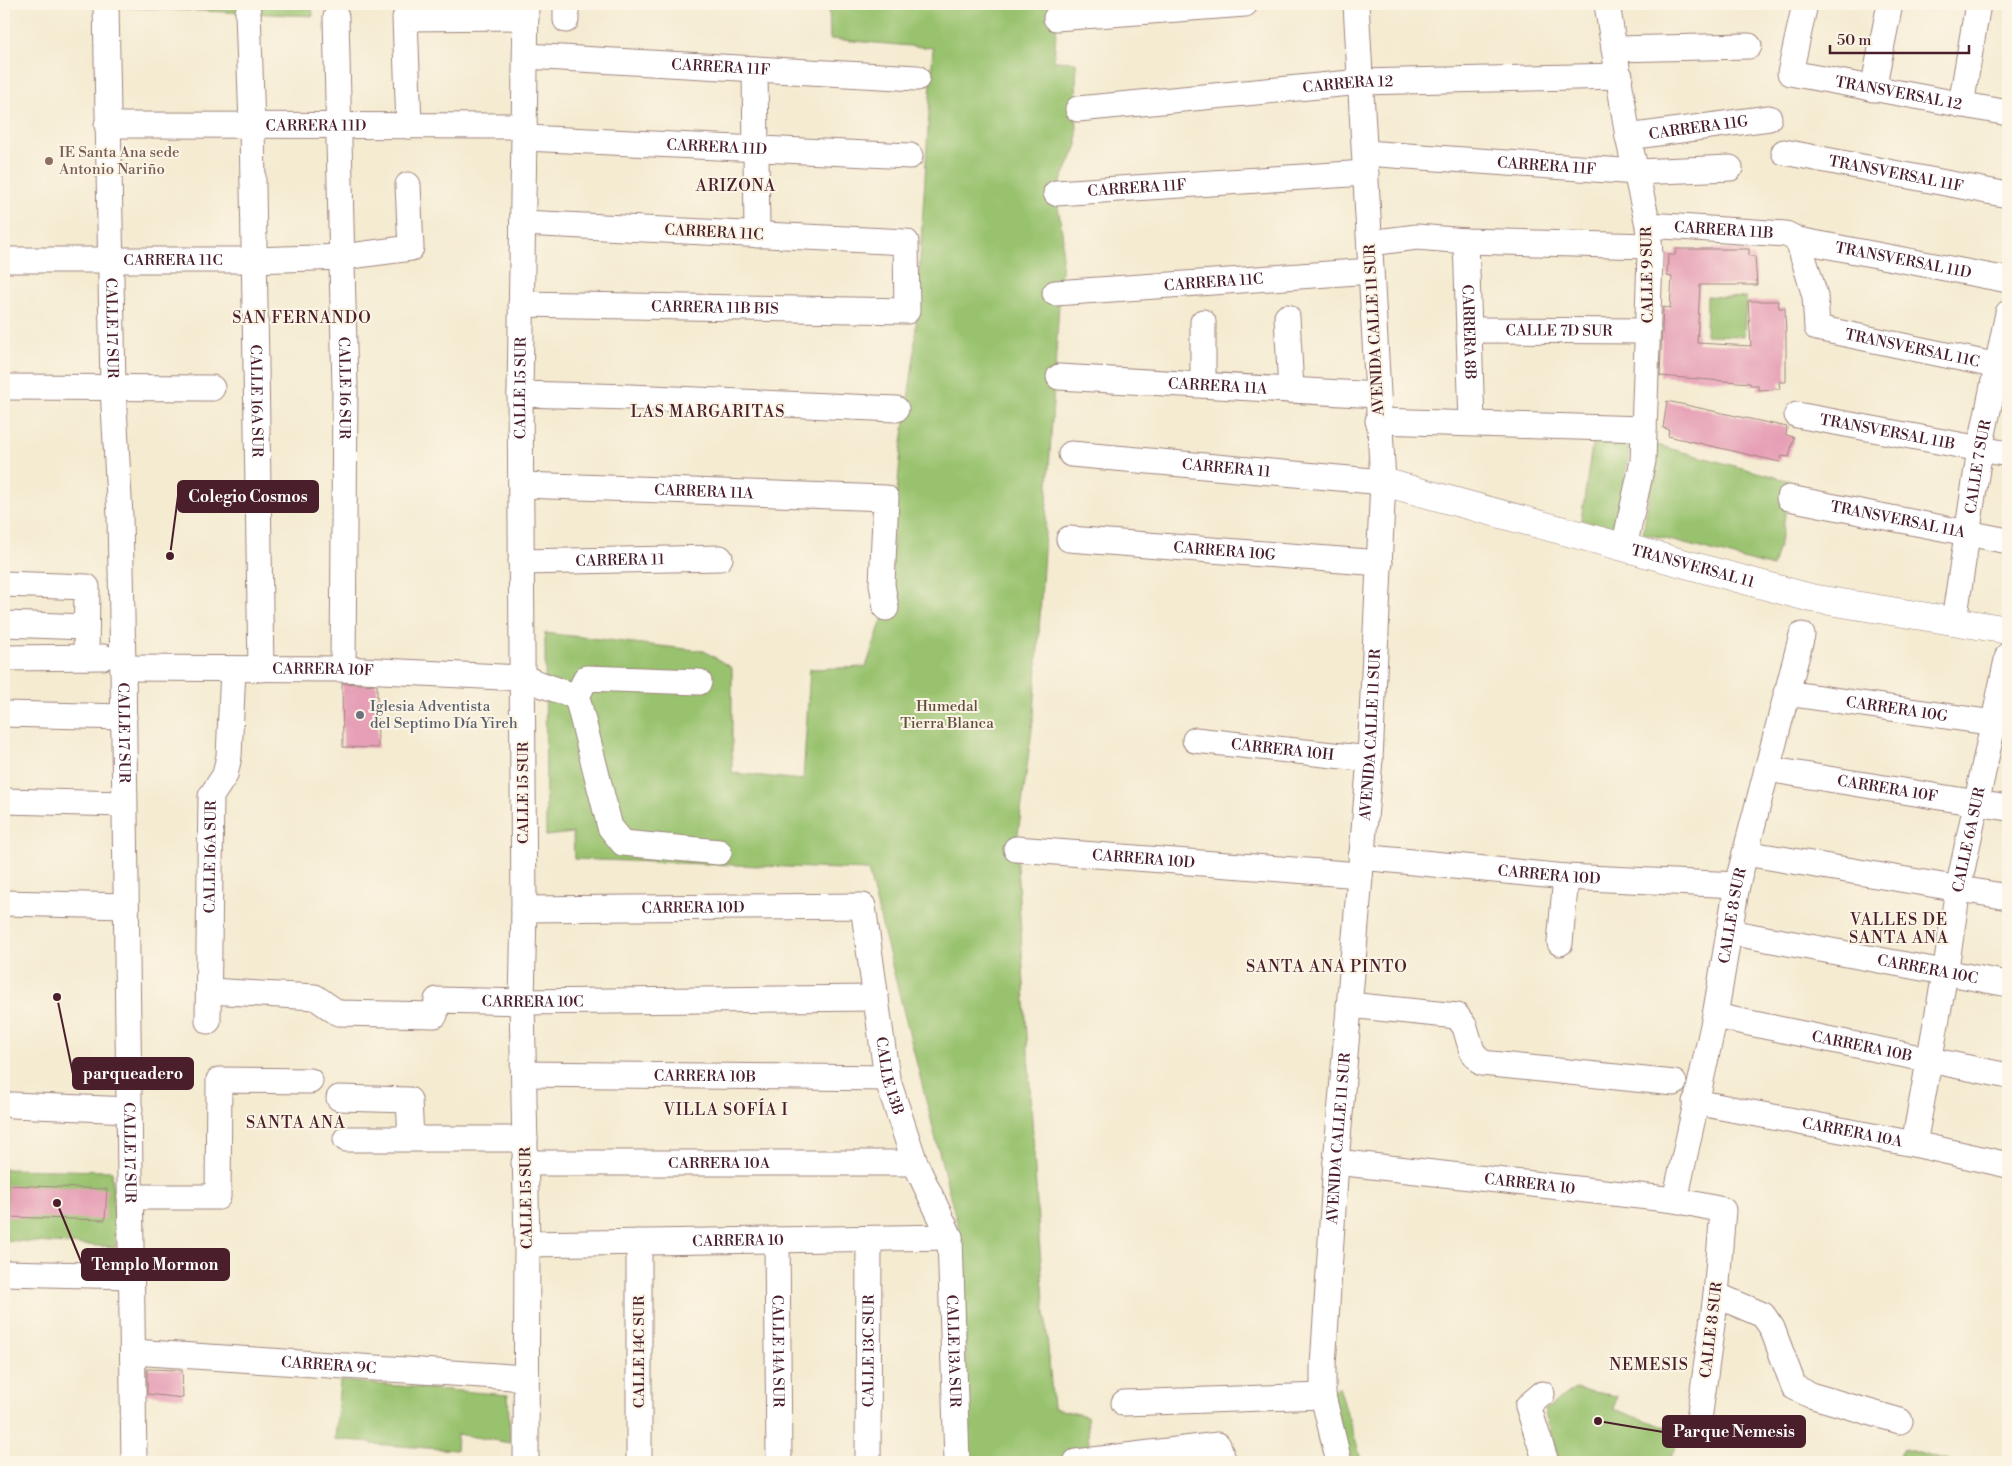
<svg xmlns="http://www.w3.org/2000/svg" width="2012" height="1466" viewBox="0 0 2012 1466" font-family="'Libre Bodoni',serif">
  <rect width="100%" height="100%" fill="#fcf5e5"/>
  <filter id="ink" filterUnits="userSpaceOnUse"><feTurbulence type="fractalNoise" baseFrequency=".02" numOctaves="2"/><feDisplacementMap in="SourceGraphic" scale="10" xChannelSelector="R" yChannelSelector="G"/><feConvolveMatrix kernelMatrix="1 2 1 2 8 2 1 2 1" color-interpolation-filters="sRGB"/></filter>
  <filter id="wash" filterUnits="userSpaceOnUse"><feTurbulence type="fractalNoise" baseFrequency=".0096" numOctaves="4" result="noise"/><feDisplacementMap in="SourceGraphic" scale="20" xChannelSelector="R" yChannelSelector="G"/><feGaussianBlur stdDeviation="1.12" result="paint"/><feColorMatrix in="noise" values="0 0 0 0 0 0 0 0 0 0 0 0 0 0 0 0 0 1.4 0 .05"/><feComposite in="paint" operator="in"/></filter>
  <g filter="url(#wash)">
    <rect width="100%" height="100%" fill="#f4ebd1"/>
    <path fill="#99c26e" stroke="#72704c" d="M118,4H312L313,16L118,7Z
      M829,4H1058L1054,61L1076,62L1077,145L1056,193L1063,239L1034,714L1016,849L1039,1238L1053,1408L1087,1416L1090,1460L1076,1462H967L964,1270L959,1231L868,870L574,859L573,833L546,836L545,633L704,651L732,668V773L803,780L810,669L866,667L886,608L901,450L914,356L933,48L830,39Z
      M1707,296L1746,298L1744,336L1706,335Z
      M1593,439L1630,444L1617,530L1581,520Z
      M1657,445L1790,481L1782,535L1773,567L1643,533Z
      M4,1169L112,1171L116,1247L4,1240Z
      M340,1381L508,1395L510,1443L457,1434L456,1450L372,1444L371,1442L335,1439Z
      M1339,1387L1362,1462H1349L1331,1391Z
      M1575,1389L1617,1396L1613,1409L1682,1433L1668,1462H1560L1544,1410Z
      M1903,1449L1952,1462H1895Z"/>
    <g id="blocks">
      <path fill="#e69fb6" d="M1676,249H1749V256H1755L1757,285H1700L1697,343L1751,346L1748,301H1778L1779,308H1785L1786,337V382H1779L1780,389L1758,390V385H1750V383L1660,376L1663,307L1670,308L1672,277L1667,276L1668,255H1675Z
        M1667,401L1787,427L1786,435L1794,437L1789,457L1782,456L1780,462L1668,436L1669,429L1663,428Z
        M342,683L377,685L378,748L343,747Z
        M8,1185L107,1189L105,1220L7,1217Z
        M147,1369L182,1370L183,1398L147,1394Z"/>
    </g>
  </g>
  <g filter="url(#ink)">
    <use href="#blocks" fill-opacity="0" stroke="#9f857e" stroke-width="1"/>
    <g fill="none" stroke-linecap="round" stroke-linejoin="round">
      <g stroke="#9f857e" stroke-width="27">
        <g id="minor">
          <path id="s1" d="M106,4L113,388L120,517L123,668L134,1462"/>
          <path d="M1607,4L1628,137L1648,225L1650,256L1643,461L1624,547"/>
          <path id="s2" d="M1805,4L1790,73L2008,113"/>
          <path id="s3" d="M248,12L252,125L261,669"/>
          <path id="s4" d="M336,17L345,388L343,669"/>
          <path d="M1056,18L1245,4"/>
          <path d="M566,20V4"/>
          <path d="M1614,49L1749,46"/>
          <path id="s5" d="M526,56L917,78"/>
          <path d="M755,69L757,235"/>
          <path d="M1873,89L1890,4"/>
          <path d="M1961,105L1978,4"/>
          <path id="s6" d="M1078,109L1361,82L1620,76"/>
          <path id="s7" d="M107,125L524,126"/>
          <path d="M409,126L405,18L526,17"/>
          <path id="s8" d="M1628,137L1769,118"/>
          <path id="s9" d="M525,138L910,156"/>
          <path id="s10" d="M1784,152L2008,195"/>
          <path id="s11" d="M1365,153L1637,172L1730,168"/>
          <path id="s12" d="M1056,193L1366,173"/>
          <path id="s13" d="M1648,225L1786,234L1798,240L2008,280"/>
          <path id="s14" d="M1798,240L1815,296L1817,328L2008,368"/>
          <path id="s15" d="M1466,241L1472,423"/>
          <path d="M1370,243L1417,237L1466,241L1649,246"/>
          <path id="s16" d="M4,260H254L343,257L411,248L408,185"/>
          <path id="s17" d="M1055,293L1371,271"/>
          <path id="s18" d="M521,304L907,311L906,242L523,223"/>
          <path d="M1287,317L1291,390"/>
          <path d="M1203,322V385"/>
          <path id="s19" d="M1469,330L1648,331"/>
          <path id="s20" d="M1059,377L1377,395"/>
          <path d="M4,387L212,388"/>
          <path d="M520,394L630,397L896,409"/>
          <path id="s21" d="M1797,415L2008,454"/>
          <path d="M1378,421L1644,429"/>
          <path id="s22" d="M1071,454L1383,482"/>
          <path id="s23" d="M522,485L886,498L882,584L886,608"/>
          <path id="s24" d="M1789,498L2008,541"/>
          <path id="s25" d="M1069,539L1380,563"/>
          <path id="s26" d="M521,562L720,558"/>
          <path d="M4,584L87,587L86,657"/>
          <path id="s27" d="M1954,621L1980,449L2008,313"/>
          <path d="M4,624L86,627"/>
          <path d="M4,658L103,657"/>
          <path id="s28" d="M123,668L343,669L523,678L577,697L610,827L623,843L719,852"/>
          <path id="s29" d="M1786,693L2008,725"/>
          <path d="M577,697L586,678L699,682"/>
          <path d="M4,714L124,717"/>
          <path id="s30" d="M1195,740L1370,759"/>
          <path id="s31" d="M1767,769L2008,808"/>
          <path d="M4,801L124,804"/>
          <path id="s32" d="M1016,849L1360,875"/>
          <path d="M1745,853L2008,897"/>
          <path id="s33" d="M1361,857L1566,877L1737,885"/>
          <path d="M4,903L126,906"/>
          <path id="s34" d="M524,909L863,906L887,1078L915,1163L950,1237L957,1462"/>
          <path id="s35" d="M1729,932L2008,984"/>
          <path d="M1560,943L1566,877"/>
          <path id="s36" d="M209,991L315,997L338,1013L435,1015L437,1000L522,1002L876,998"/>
          <path d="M1349,1005L1457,1016L1465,1027L1472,1051L1482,1063L1674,1083"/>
          <path id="s37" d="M1715,1016L2008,1076"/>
          <path id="s38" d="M208,1021L211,796L225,775L229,756L233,669"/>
          <path id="s39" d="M524,1074L887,1078"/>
          <path d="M339,1098L409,1100L411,1138"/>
          <path id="s40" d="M1695,1102L1914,1144L2008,1165"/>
          <path d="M12,1105L130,1110"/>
          <path d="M346,1139H525"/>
          <path id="s41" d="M1914,1144L1945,974L1958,889L2008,655"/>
          <path id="s42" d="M1336,1162L1675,1200L1723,1210L1716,1295L1699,1420"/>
          <path id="s43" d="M524,1163H915"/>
          <path d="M130,1197H218L219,1080L310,1081"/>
          <path id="s44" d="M1675,1200L1715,1016L1737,885L1802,635"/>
          <path id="s45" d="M777,1240L779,1462"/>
          <path id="s46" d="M527,1244L950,1237"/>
          <path d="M4,1273L132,1276"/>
          <path d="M1716,1295L1763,1315L1772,1328L1794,1387L1810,1395L1900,1421"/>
          <path id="s47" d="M133,1352L526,1378"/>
          <path d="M1542,1394L1528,1406L1546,1462"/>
          <path d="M1124,1403L1323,1396"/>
          <path id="s48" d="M526,1462L527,1244L522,1002L524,909L520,394L526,4"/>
          <path d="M639,1462V1242"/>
          <path id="s49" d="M868,1462L869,1239"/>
          <path d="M1076,1462L1218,1445L1224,1462"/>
          <path id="s50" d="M1339,1462L1323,1396V1366L1336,1162L1370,759L1383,482L1356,4"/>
        </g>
      </g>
      <g stroke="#9f857e" stroke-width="29">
        <g id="major">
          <path id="s51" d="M1383,482L1811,598L2008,630"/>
        </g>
      </g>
      <use href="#minor" stroke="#fff" stroke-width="25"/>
      <use href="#major" stroke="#fff" stroke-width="28"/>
    </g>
  </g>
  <circle fill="#8d6e63" stroke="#fcf5e5" stroke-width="2" cx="49" cy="161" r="5"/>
  <circle fill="#6b7280" stroke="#fcf5e5" stroke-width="2" cx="360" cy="715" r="5"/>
  <g text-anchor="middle" stroke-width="4" stroke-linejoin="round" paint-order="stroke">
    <g font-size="15" fill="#4a1f2b" stroke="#fcf5e5">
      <text dy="5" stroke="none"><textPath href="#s5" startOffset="195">CARRERA 11F</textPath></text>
      <text dy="5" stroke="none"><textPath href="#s6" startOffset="271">CARRERA 12</textPath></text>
      <text dy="5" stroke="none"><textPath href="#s2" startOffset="181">TRANSVERSAL 12</textPath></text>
      <text dy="5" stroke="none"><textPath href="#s7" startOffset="209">CARRERA 11D</textPath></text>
      <text dy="5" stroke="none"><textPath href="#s8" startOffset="71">CARRERA 11G</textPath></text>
      <text dy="5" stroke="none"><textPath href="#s9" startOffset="192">CARRERA 11D</textPath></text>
      <text dy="5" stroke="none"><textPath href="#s11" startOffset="182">CARRERA 11F</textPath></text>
      <text dy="5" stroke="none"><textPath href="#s10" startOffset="114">TRANSVERSAL 11F</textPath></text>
      <text dy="5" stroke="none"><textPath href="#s12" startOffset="81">CARRERA 11F</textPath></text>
      <text dy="5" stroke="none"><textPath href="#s13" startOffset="76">CARRERA 11B</textPath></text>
      <text transform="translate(714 232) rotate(3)" y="5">CARRERA 11C</text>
      <text dy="5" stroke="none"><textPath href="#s16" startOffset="169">CARRERA 11C</textPath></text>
      <text dy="5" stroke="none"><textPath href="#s13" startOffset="259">TRANSVERSAL 11D</textPath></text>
      <text transform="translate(1647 275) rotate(-91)" y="5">CALLE 9 SUR</text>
      <text dy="5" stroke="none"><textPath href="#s17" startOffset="159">CARRERA 11C</textPath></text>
      <text dy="5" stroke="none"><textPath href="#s18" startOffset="194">CARRERA 11B BIS</textPath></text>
      <text dy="5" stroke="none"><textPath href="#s1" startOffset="324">CALLE 17 SUR</textPath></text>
      <text transform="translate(1374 330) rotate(-93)" y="5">AVENIDA CALLE 11 SUR</text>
      <text dy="5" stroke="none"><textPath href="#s19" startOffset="90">CALLE 7D SUR</textPath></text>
      <text dy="5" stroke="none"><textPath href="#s15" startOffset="91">CARRERA 8B</textPath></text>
      <text dy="5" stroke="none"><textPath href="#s14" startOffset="188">TRANSVERSAL 11C</textPath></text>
      <text dy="5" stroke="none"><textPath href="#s20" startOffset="159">CARRERA 11A</textPath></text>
      <text dy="5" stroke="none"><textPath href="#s4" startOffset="371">CALLE 16 SUR</textPath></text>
      <text dy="5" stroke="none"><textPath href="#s48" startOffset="1074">CALLE 15 SUR</textPath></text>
      <text dy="5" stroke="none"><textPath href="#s3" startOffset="389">CALLE 16A SUR</textPath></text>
      <text dy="5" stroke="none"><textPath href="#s21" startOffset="92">TRANSVERSAL 11B</textPath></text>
      <text dy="5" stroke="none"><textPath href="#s22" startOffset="156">CARRERA 11</textPath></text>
      <text dy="5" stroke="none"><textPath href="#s27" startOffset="156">CALLE 7 SUR</textPath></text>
      <text dy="5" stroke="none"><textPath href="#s23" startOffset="182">CARRERA 11A</textPath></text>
      <text dy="5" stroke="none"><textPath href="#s24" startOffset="111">TRANSVERSAL 11A</textPath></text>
      <text dy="5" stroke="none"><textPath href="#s25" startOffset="156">CARRERA 10G</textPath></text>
      <text dy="5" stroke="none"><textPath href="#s26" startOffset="99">CARRERA 11</textPath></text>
      <text dy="5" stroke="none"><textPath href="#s51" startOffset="321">TRANSVERSAL 11</textPath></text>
      <text dy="5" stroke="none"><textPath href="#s28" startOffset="200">CARRERA 10F</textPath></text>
      <text dy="5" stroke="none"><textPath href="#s29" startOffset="112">CARRERA 10G</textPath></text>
      <text dy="5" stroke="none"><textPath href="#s1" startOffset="729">CALLE 17 SUR</textPath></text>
      <text dy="5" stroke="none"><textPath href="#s50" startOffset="731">AVENIDA CALLE 11 SUR</textPath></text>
      <text dy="5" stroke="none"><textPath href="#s30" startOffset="88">CARRERA 10H</textPath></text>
      <text dy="5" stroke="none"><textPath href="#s31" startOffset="122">CARRERA 10F</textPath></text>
      <text transform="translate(523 793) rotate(-90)" y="5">CALLE 15 SUR</text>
      <text dy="5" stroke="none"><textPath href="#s41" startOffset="309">CALLE 6A SUR</textPath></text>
      <text dy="5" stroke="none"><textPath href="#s38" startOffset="164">CALLE 16A SUR</textPath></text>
      <text dy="5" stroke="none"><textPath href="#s32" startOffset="128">CARRERA 10D</textPath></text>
      <text dy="5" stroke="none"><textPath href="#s33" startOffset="189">CARRERA 10D</textPath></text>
      <text dy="5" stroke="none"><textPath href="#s34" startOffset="169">CARRERA 10D</textPath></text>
      <text dy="5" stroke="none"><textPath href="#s44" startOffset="290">CALLE 8 SUR</textPath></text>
      <text dy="5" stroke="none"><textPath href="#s35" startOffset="202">CARRERA 10C</textPath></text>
      <text dy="5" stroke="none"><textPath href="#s36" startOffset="342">CARRERA 10C</textPath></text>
      <text dy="5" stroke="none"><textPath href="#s37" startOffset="150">CARRERA 10B</textPath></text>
      <text dy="5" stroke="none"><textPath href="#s39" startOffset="181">CARRERA 10B</textPath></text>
      <text dy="5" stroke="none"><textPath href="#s34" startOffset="511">CALLE 13B</textPath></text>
      <text dy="5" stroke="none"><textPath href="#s40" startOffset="160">CARRERA 10A</textPath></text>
      <text dy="5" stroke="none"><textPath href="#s50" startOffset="326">AVENIDA CALLE 11 SUR</textPath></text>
      <text dy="5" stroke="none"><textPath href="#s1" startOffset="1149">CALLE 17 SUR</textPath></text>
      <text dy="5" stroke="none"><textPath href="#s43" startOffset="195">CARRERA 10A</textPath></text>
      <text dy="5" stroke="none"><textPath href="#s42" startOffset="195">CARRERA 10</textPath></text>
      <text transform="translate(526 1198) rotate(-91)" y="5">CALLE 15 SUR</text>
      <text dy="5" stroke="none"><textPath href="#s46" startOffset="211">CARRERA 10</textPath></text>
      <text transform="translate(1711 1330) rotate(-83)" y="5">CALLE 8 SUR</text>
      <text dy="5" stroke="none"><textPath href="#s49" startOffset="111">CALLE 13C SUR</textPath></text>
      <text dy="5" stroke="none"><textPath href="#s34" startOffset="798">CALLE 13A SUR</textPath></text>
      <text dy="5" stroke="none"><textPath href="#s45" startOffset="111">CALLE 14A SUR</textPath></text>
      <text transform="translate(639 1352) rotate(-90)" y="5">CALLE 14C SUR</text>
      <text dy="5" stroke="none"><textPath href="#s47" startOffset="196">CARRERA 9C</textPath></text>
    </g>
    <g font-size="15" fill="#785e54" stroke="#fcf5e5" text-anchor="start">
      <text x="59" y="157">IE Santa Ana sede<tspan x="59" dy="17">Antonio Nariño</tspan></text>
    </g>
    <g font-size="15" fill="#5b616d" stroke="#fcf5e5" text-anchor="start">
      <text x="370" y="711">Iglesia Adventista<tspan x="370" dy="17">del Septimo Día Yireh</tspan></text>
    </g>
    <g font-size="15" fill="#62503f" stroke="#fcf5e5">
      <text x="947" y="711">Humedal<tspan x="947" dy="17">Tierra Blanca</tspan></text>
    </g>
    <g font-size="16" letter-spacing="1" fill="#4a1f2b" stroke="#fcf5e5">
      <text x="736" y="191">ARIZONA</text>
      <text x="302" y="323">SAN FERNANDO</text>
      <text x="708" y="417">LAS MARGARITAS</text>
      <text x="1899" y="925">VALLES DE<tspan x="1899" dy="18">SANTA ANA</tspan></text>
      <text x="1327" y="972">SANTA ANA PINTO</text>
      <text x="726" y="1115">VILLA SOFÍA I</text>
      <text x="296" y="1128">SANTA ANA</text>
      <text x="1649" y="1370">NEMESIS</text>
    </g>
  </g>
  <path fill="none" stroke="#4a1f2b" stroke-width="2" d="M170 556L178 496M57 997L73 1074M57 1203L82 1264M1598 1421L1663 1432"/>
  <g fill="#4a1f2b" stroke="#fcf5e5" stroke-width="2">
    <circle cx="170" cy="556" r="5"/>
    <circle cx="57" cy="997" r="5"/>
    <circle cx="57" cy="1203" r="5"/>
    <circle cx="1598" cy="1421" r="5"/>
  </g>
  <g fill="#4a1f2b" stroke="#4a1f2b" stroke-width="2">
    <rect x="178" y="481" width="140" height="31" rx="5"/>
    <rect x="73" y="1058" width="120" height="31" rx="5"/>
    <rect x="82" y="1249" width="147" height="31" rx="5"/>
    <rect x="1663" y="1416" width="142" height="31" rx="5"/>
  </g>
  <g font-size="16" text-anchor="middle" font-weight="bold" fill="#fff">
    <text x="248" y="502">Colegio Cosmos</text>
    <text x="133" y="1079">parqueadero</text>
    <text x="155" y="1270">Templo Mormon</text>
    <text x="1734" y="1437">Parque Nemesis</text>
  </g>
  <rect width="2012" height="1466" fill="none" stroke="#fcf5e5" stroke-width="20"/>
  <path d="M1830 45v8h139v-8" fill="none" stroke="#4a1f2b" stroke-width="2.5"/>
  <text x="1837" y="45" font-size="15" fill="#4a1f2b" stroke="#fcf5e5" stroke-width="4" paint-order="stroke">50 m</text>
</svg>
